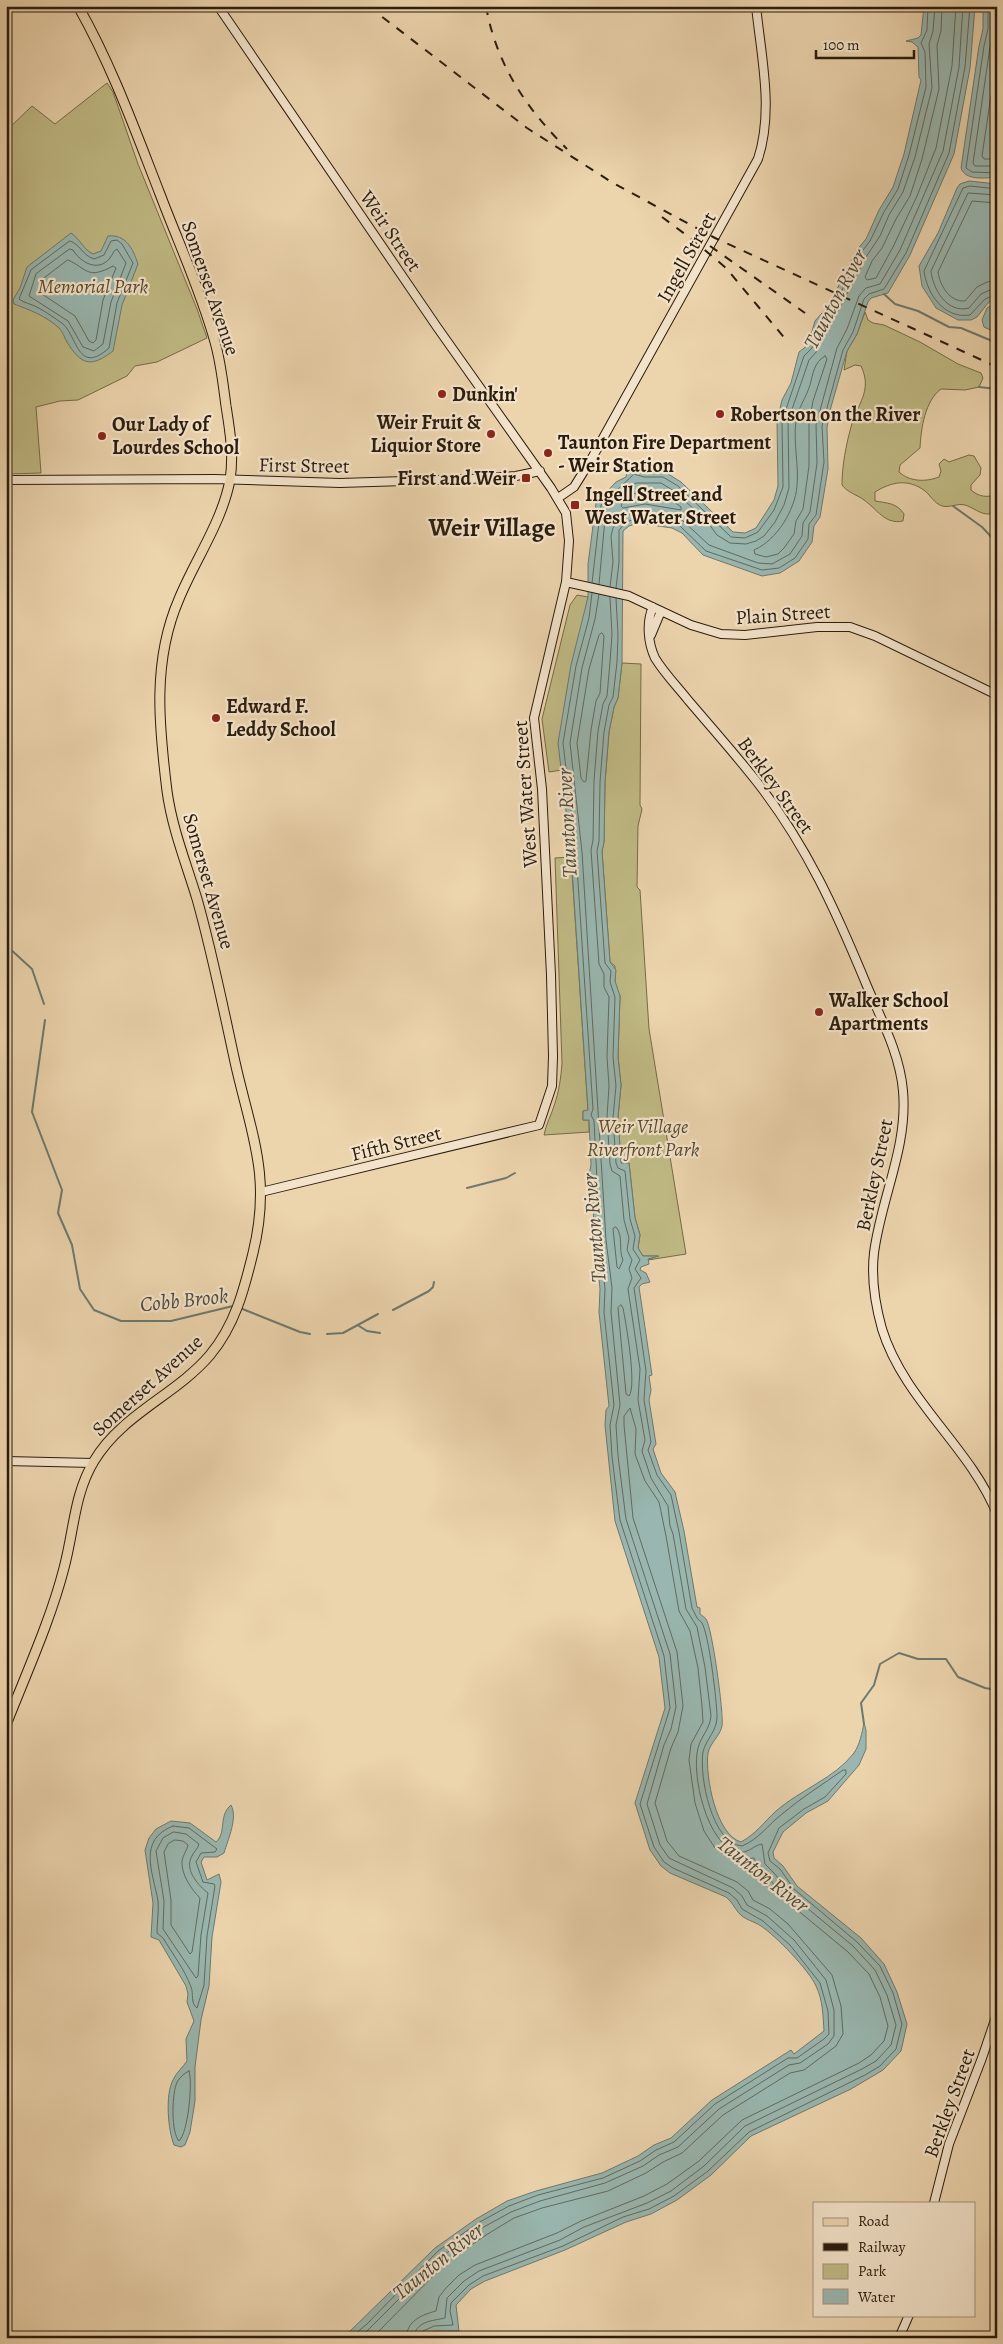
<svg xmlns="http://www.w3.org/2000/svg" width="1003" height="2344" viewBox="0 0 1003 2344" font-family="Alegreya,serif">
  <rect width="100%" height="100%" fill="#ecd4ad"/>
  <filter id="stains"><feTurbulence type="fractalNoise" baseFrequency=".004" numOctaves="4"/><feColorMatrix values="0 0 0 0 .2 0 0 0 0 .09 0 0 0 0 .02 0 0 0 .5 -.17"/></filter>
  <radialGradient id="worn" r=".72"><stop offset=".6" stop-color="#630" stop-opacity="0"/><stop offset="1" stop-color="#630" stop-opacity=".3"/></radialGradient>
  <path fill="#c0ba84" stroke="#756b48" d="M107,83L113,92L138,164L197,309L207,338L157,362L135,366L127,376L78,400L60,401L36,407L41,473L6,474V131L32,106L55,124Z
    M865,312L868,320L873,323L884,325L920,342L958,364L981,373L983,378L979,387L965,390L941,389C925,401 921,428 920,448L900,465L899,472C910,482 926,482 939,477L941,471L939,464L944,459L949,462L969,455L974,456L981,468L980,475L971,485V490C979,497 988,498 997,494V512C983,518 977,509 965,505C957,503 950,508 942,506C934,503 931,496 925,491C908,478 891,482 875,492V501C887,503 897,503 904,514L903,521C885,525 877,509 864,500C856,494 848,493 842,485C842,466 846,445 851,427C857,404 873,391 861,366L855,365L844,370L847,351L857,334Z
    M577,595L588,597C578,655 556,709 562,770L549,772L542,719L570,605Z
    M622,663L641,664L640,805L642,809L638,826L637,887L640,890L649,1029L686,1254L648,1260L657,1256H643L638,1248L640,1235L635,1218L629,1163H621L618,1117L621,1085L618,1057L620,996L615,985V966L610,962L602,851L604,842L605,782L609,732L614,707L618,698Z
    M571,857L588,1111H583V1120H589V1132L544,1135C546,1124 551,1116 554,1106C559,1092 561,1077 562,1063L555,858Z"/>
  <path fill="#99b7b0" stroke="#6d796f" d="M924,6H975L970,68L954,154L910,255L888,293L871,298L868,302L857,334L847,351L831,407L827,427L828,469L820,517L814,526L812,542L799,561L780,573L762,576L703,555L682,533L672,528L638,523L629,526L623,531L622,663L618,698L614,707L609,732L605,782L604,842L602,851L610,962L616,970L615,981L620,996L618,1057L621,1085L618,1117L621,1163H629L635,1218L640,1235L638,1248L643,1256H659L648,1259L649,1264L641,1267L640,1270L646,1273L650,1282L642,1284L639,1287L652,1375L649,1376L651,1390L649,1400L656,1444L653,1449L661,1473L675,1492L684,1531L697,1607L700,1608V1614C702,1616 705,1617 706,1619C712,1627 724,1714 722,1726C720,1736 710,1743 708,1753C705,1776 716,1835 741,1842C756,1834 764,1822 776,1811C800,1790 835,1778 854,1753C860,1744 862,1733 864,1723L866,1730V1749L859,1765L828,1801L806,1813L783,1832L773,1852L774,1858L783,1866L797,1886L861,1938L884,1964L897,1992L907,2024L901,2051L883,2070L851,2089L751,2136L711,2175L677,2200L651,2214L626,2222L565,2250L485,2281L471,2289L456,2305L459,2331H435L423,2338H343L435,2248L476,2219L507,2201L536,2191L602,2173L638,2156L654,2145L671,2138L712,2100L791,2050L794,2054L824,2031C823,2016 823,2000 816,1986C809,1970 776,1936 761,1926C754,1921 744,1920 738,1912C734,1907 732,1902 726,1897L670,1873L661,1866L650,1850L635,1803L665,1708L659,1657L615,1521L605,1425L606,1410L609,1406L599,1312L600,1289L595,1240L591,1175H589L591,1165L589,1120H583V1111L588,1110L571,853L558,743L571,665L588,597V564L596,503L616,482L626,477L627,471L633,466L641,472H665L681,482L733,532L745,533L756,528L774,500L778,486L777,421L782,400L791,383L799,352L808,345L815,321L829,305L856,251L866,239L879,210L893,187L904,154L921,80L919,77L918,47L912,42L906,41L918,38L921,35Z
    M983,6H997V177C986,178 965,181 961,168L979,46L983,29Z
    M969,181L997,184V298L988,303L977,317L971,320H958L936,308L922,286L919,266L938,233L957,188L960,184Z
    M71,233C80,239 84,250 93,254L101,251L108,236C126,234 133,249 138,264L122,305L113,351C91,368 81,365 67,342C64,337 63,332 59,328C46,316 30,310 14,304L13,300L20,288L27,267Z
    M997,302V333L984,327L982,320L987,308Z
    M231,1805C238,1818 228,1839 224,1853L217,1857H204L201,1862L207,1880L219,1874L221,1882L212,1937L209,1986L201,2020L195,2067V2101L190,2132L185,2145L181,2147L174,2145C168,2130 165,2095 173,2080C176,2073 183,2067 187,2061L186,2039L194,2021L187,2002L188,1994L186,1986L159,1940L151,1937L153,1903L145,1850L149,1838L156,1829L171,1821L190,1823L216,1842C227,1832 218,1816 231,1805Z"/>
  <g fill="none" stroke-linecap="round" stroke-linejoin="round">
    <path stroke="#626a5e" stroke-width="1" d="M942,6L941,31L937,45L939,89L922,159L910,196L896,219L882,248L872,261L865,277L867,280L876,278L893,247L917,196L936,148L952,66L956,6
      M988,6V29L984,46L966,168L972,172L997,173
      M994,6L995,30L990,47L973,163L975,166H997
      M997,55L982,156L984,159H997
      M997,189L970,186L963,188L924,271C927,294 944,319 970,315L985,299L997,294
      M997,195L968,193L931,271C933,289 947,314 969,308L981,294L997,287
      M997,203L972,201L938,272C940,285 949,302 965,301L977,287L987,282L997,280
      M70,241C80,244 82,255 94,259L104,255L111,241L117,240L122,244L133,263L117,303L109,348C78,376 77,336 63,324C55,318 46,312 37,307C31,304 24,303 19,299L31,270Z
      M70,249L73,250C80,262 98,273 110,258C113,254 113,251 117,249L126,263L111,302L103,344L94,351L83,347L68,321L29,296L36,274Z
      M68,260C88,269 87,280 113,266L116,268L103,300L96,340L93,343L89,341L75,316L39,292L43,279Z
      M825,356L827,359L813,401L809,423V466L803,509L796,521L794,534L784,548L778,554L766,557L755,554L754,550C777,540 795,510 797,486C799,465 793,442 796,421C798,408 806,398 810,385C813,374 814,362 825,356Z
      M658,490L681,507V510L645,504L623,508L621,506C627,491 644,491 658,490Z
      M592,583L601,505L634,474L644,477H663L678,486L731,537L745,538L758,532L774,510L783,487L782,421L804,356L812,348L819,323L833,308L860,254L870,241L884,212L898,189L909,155L926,87L925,52L921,43L927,30L928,6
      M599,584L606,508L623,491L636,483H661L674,491L706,520L717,535L730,543L746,544L756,541L764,536L775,522L784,505L789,488L788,421L809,360L818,350L824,326L838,311L866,257L880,236L889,215L903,192L915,157L932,88L929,44L933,31L935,6
      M610,587L613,562L611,536L613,528L623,516L637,512L668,516L682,520L709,545L758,563L772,564L790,554L802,536L803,523L810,512L817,463L816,425L837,348L847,329L859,296L866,288L880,284L900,250L943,151L959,67L963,6
      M616,588L619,562V530L626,522L638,518L680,526L706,551L762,570L779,568L795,558L808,539L809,524L816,515L824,462L822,426L843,350L853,332L864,299L869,294L884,289L906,253L949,153L965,67L970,6
      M602,633L604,636L600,693L596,701L591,730L586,781L584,782L581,778L577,743L589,669L599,635Z
      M616,1227C624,1236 618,1249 623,1260L619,1269L617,1267L613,1229Z
      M621,1305L623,1308C626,1323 637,1386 629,1396L626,1394L618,1308Z
      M173,1826L189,1828L217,1849L215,1852L201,1853L196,1862L203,1882L214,1884L215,1886L207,1936L204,1985L197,2008C190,2003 194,1994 191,1987C185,1970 172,1953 163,1938L157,1933C157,1923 159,1911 158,1901C153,1872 137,1840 173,1826Z
      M174,1832L186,1834L199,1844C198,1849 193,1852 191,1858C185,1871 199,1886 208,1893L201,1935L198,1976L196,1978L163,1929L164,1901L156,1851L163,1838Z
      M175,1840L183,1841L188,1845C187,1850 183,1855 182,1861C181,1874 191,1889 200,1898L192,1952L190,1954L171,1925V1900L164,1852L168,1844Z
      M189,2071C193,2083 188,2133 179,2141C171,2132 172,2097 176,2085C177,2080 184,2073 189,2071Z
      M350,2338L367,2324L438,2251L478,2223L509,2206L538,2195L603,2178L640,2161L656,2150L674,2142L715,2104L788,2058H797L824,2039L829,2034L828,2011L820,1983L790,1945L763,1921L742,1909L737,1900L729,1893L673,1868L664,1862L654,1847L640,1804L670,1708L664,1656L620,1520L612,1457L610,1425L614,1405L604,1312L605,1289L600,1240L594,1121L591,1115L593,1109L576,852L563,743L576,666L589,618L592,593
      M360,2338L442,2256L482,2228L511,2212L540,2201L605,2183L643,2166L659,2155L678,2147L719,2109L789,2065L800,2063L828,2044L834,2036V2010L826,1980L794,1940L767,1916L747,1905L742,1896L733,1888L669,1858L660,1845L647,1804L664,1745L671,1729L676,1707L670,1654L626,1519L618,1456L616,1425L620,1405L611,1312L612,1288L606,1240L582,852L570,743L582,668L595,619L599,594
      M372,2338L447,2262L486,2235L514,2218L542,2208L608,2191L646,2173L663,2162L682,2153L723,2115L790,2073L804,2070L836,2046L843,2034L841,2006L832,1975L788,1924L770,1909L753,1900L748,1891L737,1882L679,1856L667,1841L655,1803L671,1748L678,1732L683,1706L677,1652L633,1518L624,1425V1416L630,1408L636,1429L635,1454L645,1481L659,1502L666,1536L679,1611L690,1631L698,1668L702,1706L703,1722L691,1744L689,1760L695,1803L704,1831L715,1848L726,1856L737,1860L754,1858L759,1869L770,1879L784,1899L848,1952L869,1974L880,1997L888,2026L884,2041L871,2055L859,2063L742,2120L699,2161L667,2184L644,2196L581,2221L557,2233L475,2265L459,2275L446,2288L439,2297L436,2311C421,2315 407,2321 406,2338
      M414,2338C415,2321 432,2321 445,2318L447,2298L464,2281L479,2271L560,2240L584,2227L647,2203L671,2191L704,2166L745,2126L862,2069L876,2061L891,2045L896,2025L887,1995L875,1970L853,1946L789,1893L775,1874L765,1864L762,1844C754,1845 748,1854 738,1852C707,1846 691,1774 698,1748C701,1736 710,1729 711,1716L705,1667L697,1627L686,1609L673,1534L670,1526L668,1506L651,1478L642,1451L645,1440L638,1400L640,1369L628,1289L632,1278L629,1269L632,1260L627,1250L629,1238L624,1220L620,1176L612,1171L610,1164L607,1117L609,1086L607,1057L609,997L604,987V974L599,964L591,850L593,840L594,781L598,731L603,704L607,696L610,662L612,635L610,597
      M420,2338L423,2331L434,2326L453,2325L450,2311L451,2303L469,2285L483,2276L563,2246L623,2217L649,2209L674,2196L708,2171L749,2132L865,2075L880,2066L896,2049L902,2024L893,1993L880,1966L857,1942L794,1889L780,1869L770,1861L768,1853L779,1828L804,1809L825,1797L846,1774V1770H843C823,1784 801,1798 782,1814C768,1825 759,1839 742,1846C712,1844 699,1776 703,1752C706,1739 717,1731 717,1717C717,1702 709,1635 702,1623C701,1621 698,1620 697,1618C695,1615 694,1611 692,1608L679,1532L671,1495L657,1475L648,1450L651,1442L644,1400L646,1371L634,1288L641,1278L635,1269L640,1260L633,1249L635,1236L630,1219L625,1171L618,1168L616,1163L613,1117L616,1086L613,1057L615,997L610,982L611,971L605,963L597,851L599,841L600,782L604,732L609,705L613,697L617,662L618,635L616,598"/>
    <path stroke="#6d796f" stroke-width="2" d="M884,294L895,304L918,311L949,327L961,328L997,343
      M979,387L997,389
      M953,506L982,527L997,543
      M6,947H8L32,969L44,1004
      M45,1020L32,1112L62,1190L58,1213L72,1245L80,1289L94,1310L121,1321H171L233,1306
      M467,1188L506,1178L515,1173
      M240,1308L300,1332L310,1334
      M393,1310L429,1291L433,1287L434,1282
      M359,1326L367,1331L380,1333
      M327,1334L343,1333L378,1314
      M864,1724L861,1703L874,1685L880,1664L899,1653L918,1659H946L958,1677L985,1688L997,1690"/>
    <g stroke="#2a1c0d" stroke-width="10">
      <path id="secondary" d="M218,6L437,327L551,488L566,513L569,541L566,582L534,718L542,789L551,975L553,1056L552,1086L539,1125L261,1192
        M6,480L214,479L340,483L470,479L516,476L540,471
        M558,498L574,487L592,458L758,159C774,110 761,56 756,6
        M566,582L629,596L691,625L721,634L745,635L817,627H850L875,636L997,695
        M653,607C646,622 648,643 655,658C664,673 677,686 688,700C711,727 735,754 757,782C807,846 836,911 867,986C881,1019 900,1054 903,1091C908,1147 881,1198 874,1253C871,1279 875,1304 882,1329C904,1400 970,1447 997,1514
        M651,635L661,611
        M6,1461L93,1463
        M934,2203L949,2144L982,2058L997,2014
        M899,2338L909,2315"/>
    </g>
    <g stroke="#2a1c0d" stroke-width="11">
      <path id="primary" d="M6,1725C26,1674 51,1619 64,1568C74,1531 74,1494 94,1461C122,1414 176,1395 210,1355C235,1325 244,1290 253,1253C272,1176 251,1134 235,1062C223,1007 212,952 197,899C186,863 172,828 167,791C159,726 152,661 179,599C195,560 222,522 230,480C234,455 230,431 226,406C223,384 221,363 215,342C201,291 178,242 160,194C135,130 112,66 78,6"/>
    </g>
    <use href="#secondary" stroke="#f3e3ca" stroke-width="8"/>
    <use href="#primary" stroke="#ecd4ad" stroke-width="9"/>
    <path stroke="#2a1c0d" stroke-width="2" stroke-dasharray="9 9" stroke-linecap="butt" d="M368,6L527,128L613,183L715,238L997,367
      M486,6C496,64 526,108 567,149
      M662,217L693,240L726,268L787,341
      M710,246L805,313"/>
  </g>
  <g fill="#8f2418" stroke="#f3e3ca" stroke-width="2">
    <circle cx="442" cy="394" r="5"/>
    <circle cx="720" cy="414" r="5"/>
    <circle cx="491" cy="434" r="5"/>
    <circle cx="102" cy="436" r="5"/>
    <circle cx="548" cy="453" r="5"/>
    <rect x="521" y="473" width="10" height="10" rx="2.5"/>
    <rect x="570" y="500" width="10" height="10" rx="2.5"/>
    <circle cx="216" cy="718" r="5"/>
    <circle cx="819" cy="1012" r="5"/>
  </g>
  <g text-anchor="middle" stroke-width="4.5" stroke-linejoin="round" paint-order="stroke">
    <g font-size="20" fill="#2a1c0d" stroke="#f3e3ca">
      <text transform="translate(391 231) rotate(56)" y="7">Weir Street</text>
      <text transform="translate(686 257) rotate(-61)" y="7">Ingell Street</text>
      <text transform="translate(211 288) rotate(71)" y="7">Somerset Avenue</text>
      <text transform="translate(304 465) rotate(1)" y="7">First Street</text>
      <text transform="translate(783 614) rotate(-4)" y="7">Plain Street</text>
      <text transform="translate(776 785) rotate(54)" y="7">Berkley Street</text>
      <text transform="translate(525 794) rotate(-94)" y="7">West Water Street</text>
      <text transform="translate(209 881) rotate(74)" y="7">Somerset Avenue</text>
      <text transform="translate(396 1143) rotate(-14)" y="7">Fifth Street</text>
      <text transform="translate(874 1175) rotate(-78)" y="7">Berkley Street</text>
      <text transform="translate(147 1385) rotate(-42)" y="7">Somerset Avenue</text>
      <text transform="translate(949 2103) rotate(-70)" y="7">Berkley Street</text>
    </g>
    <g font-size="20" font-style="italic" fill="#574b31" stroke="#f3e3ca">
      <text x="93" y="293">Memorial Park</text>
      <text x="643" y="1133">Weir Village<tspan x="643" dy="23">Riverfront Park</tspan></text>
    </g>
    <g font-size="20" font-weight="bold" fill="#2a1c0d" stroke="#f3e3ca" text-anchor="start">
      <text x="452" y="401">Dunkin'</text>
      <text x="730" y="421">Robertson on the River</text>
      <text x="481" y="429" text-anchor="end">Weir Fruit &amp;<tspan x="481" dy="23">Liquior Store</tspan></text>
      <text x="112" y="431">Our Lady of<tspan x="112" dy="23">Lourdes School</tspan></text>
      <text x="558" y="449">Taunton Fire Department<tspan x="558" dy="23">- Weir Station</tspan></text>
      <text x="516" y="485" text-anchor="end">First and Weir</text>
      <text x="585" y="501">Ingell Street and<tspan x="585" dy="23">West Water Street</tspan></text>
      <text x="226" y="713">Edward F.<tspan x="226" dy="23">Leddy School</tspan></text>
      <text x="829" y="1007">Walker School<tspan x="829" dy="23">Apartments</tspan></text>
    </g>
    <g font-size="21" font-style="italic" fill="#4b4a3e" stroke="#f3e3ca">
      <text transform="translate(835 299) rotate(-62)" y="7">Taunton River</text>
      <text transform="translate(567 823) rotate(-93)" y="7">Taunton River</text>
      <text transform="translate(594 1228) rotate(-95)" y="7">Taunton River</text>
      <text transform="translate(184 1300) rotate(-6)" y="7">Cobb Brook</text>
      <text transform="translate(763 1874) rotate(38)" y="7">Taunton River</text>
      <text transform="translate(438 2261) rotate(-39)" y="7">Taunton River</text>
    </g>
    <g font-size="25" font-weight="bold" fill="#2a1c0d" stroke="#f3e3ca">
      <text x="492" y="536">Weir Village</text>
    </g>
  </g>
  <rect width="1003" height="2344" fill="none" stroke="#ecd4ad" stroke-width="25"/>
  <rect x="8" y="8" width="988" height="2329" fill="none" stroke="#2a1c0d" stroke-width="2.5"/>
  <rect x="12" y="12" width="978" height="2319" fill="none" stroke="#2a1c0d"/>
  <rect x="813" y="2202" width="162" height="115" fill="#f3e3ca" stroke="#a3937e"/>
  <rect x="823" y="2218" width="25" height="8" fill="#ecd4ad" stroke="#a3937e"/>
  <text x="858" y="2226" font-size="15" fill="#2a1c0d">Road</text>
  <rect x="823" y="2243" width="25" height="8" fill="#2a1c0d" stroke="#a3937e"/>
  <text x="858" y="2252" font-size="15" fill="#2a1c0d">Railway</text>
  <rect x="823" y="2264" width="25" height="15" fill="#c0ba84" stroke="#a3937e"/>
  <text x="858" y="2276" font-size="15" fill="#2a1c0d">Park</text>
  <rect x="823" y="2289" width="25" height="15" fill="#99b7b0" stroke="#a3937e"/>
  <text x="858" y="2302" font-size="15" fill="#2a1c0d">Water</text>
  <path d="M816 50v8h98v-8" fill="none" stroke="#2a1c0d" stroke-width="2.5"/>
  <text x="823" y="50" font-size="15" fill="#2a1c0d" stroke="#f3e3ca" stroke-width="4" paint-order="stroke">100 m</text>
  <rect width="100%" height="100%" filter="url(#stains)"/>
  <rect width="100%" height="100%" fill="url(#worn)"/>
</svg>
